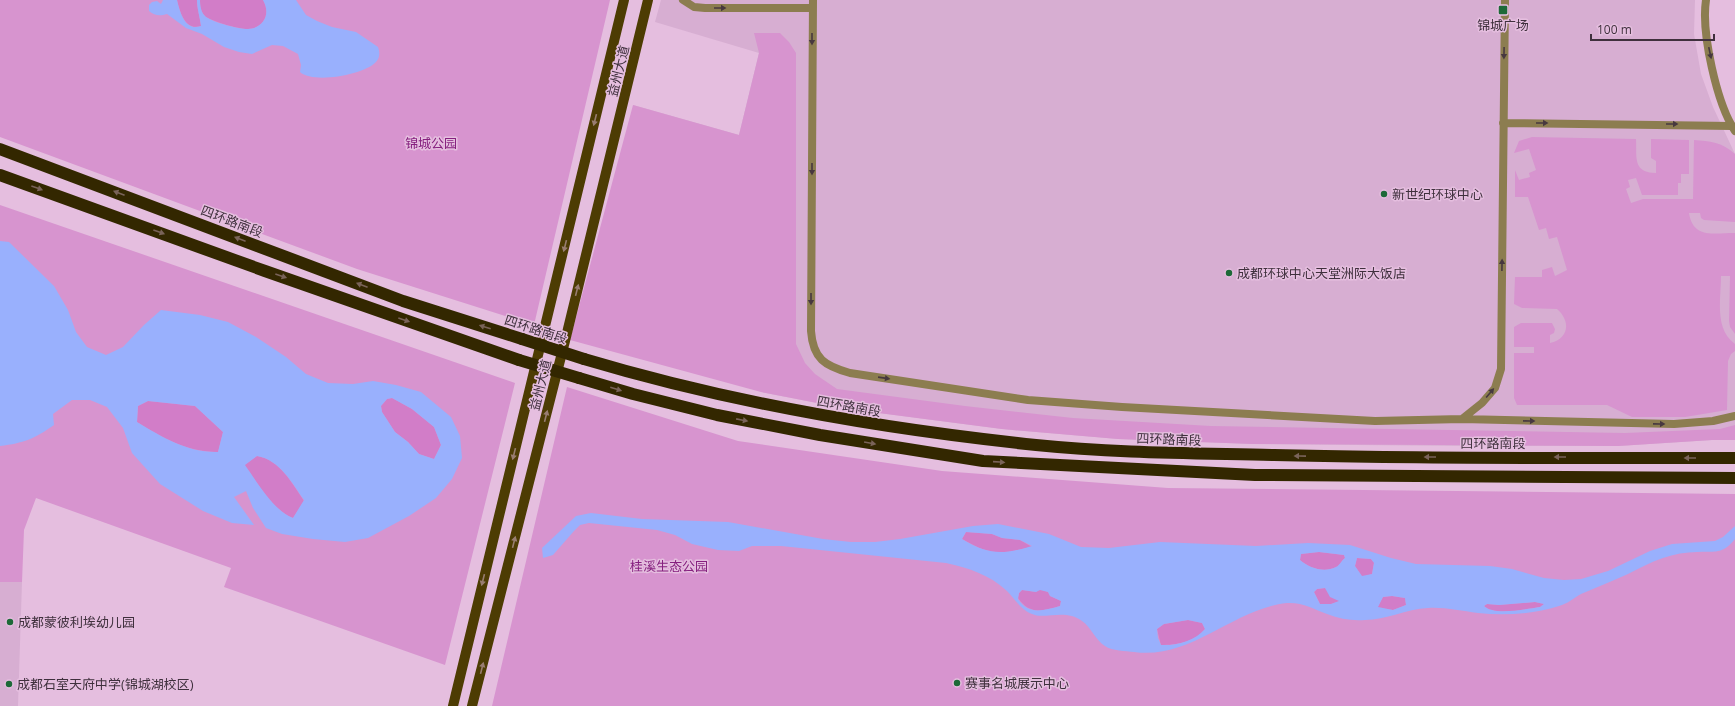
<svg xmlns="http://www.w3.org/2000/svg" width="1735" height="706" viewBox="0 0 1735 706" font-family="'Open Sans','Noto Sans SC',sans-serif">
  <rect width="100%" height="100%" fill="#e5bedf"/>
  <path fill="#d7aed2" d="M661,0H1695L1694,34L1701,74L1713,107L1735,154V440H1712L1618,446H1472L1253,444L1118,439L1002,429L848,409L761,392L633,105L739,135L759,53L655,22Z
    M0,582H22L18,706H0Z"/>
  <path fill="#d794cf" d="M0,0H610L534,325L357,269L0,137Z
    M754,33H780L789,42L796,53V344L805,363L815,374L837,389L965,406L1073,418L1211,426L1625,433L1720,429L1735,425V440H1712L1618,446L1253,444L1118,439L1002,429L848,409L761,392L570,340L633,105L739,135L759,53Z
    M1532,137L1636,139C1637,156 1632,173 1656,173V161L1651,158V139L1689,140V174H1681V183H1678V195H1642L1636,178L1628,180L1630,187L1626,189L1631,203L1643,199H1693L1694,140C1710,141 1722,142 1735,154V222L1704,220L1701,218L1700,213H1689C1693,239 1714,233 1735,233V334L1730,327L1729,321L1730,276H1721C1721,299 1714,329 1735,344V351L1731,354L1728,361L1727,410L1685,417H1632L1607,405H1517L1514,398V353H1534V347H1514V327L1521,323H1552L1555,329L1554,333L1550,335V343C1569,339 1571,321 1557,309L1522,308L1514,304L1515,277H1542V270L1552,267L1555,276L1567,270L1557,237L1549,239L1546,228L1539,230L1528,197H1515V170L1519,180L1530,177L1529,173L1536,170L1529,149L1514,153L1519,141Z
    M0,205L515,383L445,665L224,587L231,568L36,498L24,530L22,582H0Z
    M567,387L738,441L942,471L1168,488L1735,494V706H492Z"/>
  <path fill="#d27dc8" d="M177,0H197C197,9 200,17 201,26C185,31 180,12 177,0Z
    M200,0H263C271,14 264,28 248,29C238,29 215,22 206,17C201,13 200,6 200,0Z
    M392,398L412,409L434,427L441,445L434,459L419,454L408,442L395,432L382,412L381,406L387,399Z
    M148,401L195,406L223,432L218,452C187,452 163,438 137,422L138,406Z
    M257,456C280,460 292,483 304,501L293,518C272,510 258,483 244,465Z
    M966,532L992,534L1002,538L1020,540L1032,547C999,554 992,556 962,539Z
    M1319,552L1344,555L1345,558C1342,560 1339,566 1336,567C1324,573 1309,568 1300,560L1301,554Z
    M1357,558L1371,559L1374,562L1372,574L1362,577L1355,566Z
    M1325,588L1340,601L1331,604H1320L1314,592L1317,589Z
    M1040,589L1048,592L1050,596L1061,601L1060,606C1042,611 1030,615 1018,598L1019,593L1022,590L1036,592Z
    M1392,596L1405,598L1406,605L1393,610L1377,608L1383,597Z
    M1535,602L1544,604L1540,607C1526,609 1494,616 1484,606L1487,604L1499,605Z
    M1188,620L1202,623L1205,629C1195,642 1176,645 1161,645L1157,629L1164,624Z"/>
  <path fill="#99b0fd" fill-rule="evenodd" d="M163,0H177C180,12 185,32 201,26C200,17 197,9 197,0H200C200,6 201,13 206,17C215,23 238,29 248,29C264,28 271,14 263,0H296L306,15L317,21L332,27L356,32L378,47C380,52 380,58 376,62C364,75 313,84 300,72L301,65L298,54L283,46L272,45L252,54L239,52L224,47L202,34L186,28L167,14C160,16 155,16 149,11V5L152,2L157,1L161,4Z
    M0,241L9,242L54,286L68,310L76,332L87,347L106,355L123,347L144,325L161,310L200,315L228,322L256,337L286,357L306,374L328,383L353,384L373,381L396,385L421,392L451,417L460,436L462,458L452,479L436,498L409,516L368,538L345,542L313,539L282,534L266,528L253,508L246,491L234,497L254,525L232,523L203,511L160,484L132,453L123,428L107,407L90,400H72L53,414L54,425C34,439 24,443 0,446ZM392,398L412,409L434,427L441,445L434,459L419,454L408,442L395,432L382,412L381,406L387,399ZM148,401L195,406L223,432L218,452C188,453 162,437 137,422L138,406ZM257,456C280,460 292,483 304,500L293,518C274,511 257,482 245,465Z
    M591,513L642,519L728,522L823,539L851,542H875L900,539L973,526L998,524L1049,534L1081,547L1109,548L1160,542L1256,546L1308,543L1350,545L1391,558L1416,564L1490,566L1512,569L1544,578L1564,580L1581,579L1608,571L1650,551L1672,544L1715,541L1723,537L1735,526V539C1722,555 1715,551 1697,552C1686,552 1674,554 1663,558C1651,562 1640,568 1628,574C1613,581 1597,587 1581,594C1574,598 1567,604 1559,606C1533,614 1505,616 1478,613C1461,611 1445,607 1428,608C1406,609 1386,620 1365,620C1352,621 1340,619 1327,614C1314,609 1302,602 1287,603C1233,609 1191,660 1134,652C1126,651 1112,651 1105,646C1096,641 1091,627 1082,621C1065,608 1045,620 1032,614C1021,610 1015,599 1007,591C990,575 969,568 946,563L781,546H752L739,551L718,550L692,544L675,535L657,530L589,523L580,525L574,531L553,555L543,558L542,548L576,516ZM966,532L992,534L1002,538L1020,540L1032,546C1002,555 989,555 962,539ZM1319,552L1344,555L1345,558C1342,560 1339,566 1336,567C1324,573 1309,568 1300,560L1301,554ZM1357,558L1371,559L1374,563L1372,574L1362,576L1355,566ZM1325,588L1330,597L1339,601L1331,604H1320L1314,592L1317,589ZM1040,590L1048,592L1050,596L1061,601L1060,606C1042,611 1029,615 1018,599L1019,593L1022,590L1036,592ZM1392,596L1405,598L1406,605L1393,610L1378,607L1383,597ZM1535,602L1544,604L1540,607C1526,609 1494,616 1484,606L1487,604L1499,605ZM1188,620L1202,623L1205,629C1195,641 1175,646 1161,645L1158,638L1157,629L1164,624Z"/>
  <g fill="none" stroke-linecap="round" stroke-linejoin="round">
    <path stroke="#8c7d50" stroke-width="8" d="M683,0L694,7L705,8H812
      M813,0L811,331C813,359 825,366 850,373L1028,400L1122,407L1375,421L1462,419L1674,424L1713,421L1735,416
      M1503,123L1732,126
      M1462,419L1482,403L1495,388L1501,369L1505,0"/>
    <path stroke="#8c7d50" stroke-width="8" d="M1706,0C1701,33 1717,104 1735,131"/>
    <path stroke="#4d3c03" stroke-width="10" d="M453,706L624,0
      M472,706L566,337L648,0"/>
    <path stroke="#332700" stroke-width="12" d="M0,149L403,301L522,339
      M0,175L265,271L519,360
      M584,359C731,403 883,429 1036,445C1115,453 1195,453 1274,455C1428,459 1582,458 1735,458
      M579,378L633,394L717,415L820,435L983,461L1255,475L1735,478"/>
    <path stroke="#332700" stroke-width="12" d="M522,339L584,359
      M519,360L579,378"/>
  </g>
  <defs><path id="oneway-solid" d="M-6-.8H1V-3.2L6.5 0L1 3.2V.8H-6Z"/></defs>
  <g fill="#47383f">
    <use href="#oneway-solid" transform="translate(720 8)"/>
    <use href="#oneway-solid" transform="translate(812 39) rotate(90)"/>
    <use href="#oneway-solid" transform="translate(1504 53) rotate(91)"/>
    <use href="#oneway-solid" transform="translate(1710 53) rotate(78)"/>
    <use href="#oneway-solid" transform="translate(1542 123)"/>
    <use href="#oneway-solid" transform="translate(1672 124)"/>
    <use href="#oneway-solid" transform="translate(812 169) rotate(90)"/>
    <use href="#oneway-solid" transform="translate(1502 265) rotate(-89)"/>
    <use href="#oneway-solid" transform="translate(811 299) rotate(90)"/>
    <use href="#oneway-solid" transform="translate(884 378) rotate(8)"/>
    <use href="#oneway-solid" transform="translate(1490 393) rotate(-50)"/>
    <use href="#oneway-solid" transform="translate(1529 421) rotate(1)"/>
    <use href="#oneway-solid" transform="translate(1659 424) rotate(1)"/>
  </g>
  <g fill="#997d71">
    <use href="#oneway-solid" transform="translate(595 120) rotate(104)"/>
    <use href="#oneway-solid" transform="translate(565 246) rotate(104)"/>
    <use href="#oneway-solid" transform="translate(577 290) rotate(-76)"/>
    <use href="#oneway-solid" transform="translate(546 416) rotate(-76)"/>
    <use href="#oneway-solid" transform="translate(514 454) rotate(104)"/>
    <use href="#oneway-solid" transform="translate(514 542) rotate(-76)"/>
    <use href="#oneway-solid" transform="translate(483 580) rotate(104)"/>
    <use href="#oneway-solid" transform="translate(482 668) rotate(-76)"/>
  </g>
  <g fill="#7a6359">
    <use href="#oneway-solid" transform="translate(37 188) rotate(20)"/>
    <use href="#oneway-solid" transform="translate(119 193) rotate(-159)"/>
    <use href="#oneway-solid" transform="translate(159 232) rotate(20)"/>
    <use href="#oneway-solid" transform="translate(240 239) rotate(-159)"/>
    <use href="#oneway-solid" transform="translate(281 276) rotate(19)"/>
    <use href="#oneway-solid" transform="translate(362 285) rotate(-159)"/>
    <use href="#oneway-solid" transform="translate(404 320) rotate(19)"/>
    <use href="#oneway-solid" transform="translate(485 327) rotate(-162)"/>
    <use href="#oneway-solid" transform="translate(616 389) rotate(17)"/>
    <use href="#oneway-solid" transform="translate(742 420) rotate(11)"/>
    <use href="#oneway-solid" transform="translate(870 443) rotate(10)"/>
    <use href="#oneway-solid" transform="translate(1300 456) rotate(-179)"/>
    <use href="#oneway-solid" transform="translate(1430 457) rotate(-180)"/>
    <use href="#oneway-solid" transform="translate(1560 457) rotate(-180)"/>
    <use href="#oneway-solid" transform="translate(1690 458) rotate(-180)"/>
    <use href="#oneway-solid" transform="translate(999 462) rotate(4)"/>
  </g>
  <g fill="#1d6938" stroke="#e5bedf" stroke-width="1.5">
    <rect x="1498" y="5" width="10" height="10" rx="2"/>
    <circle cx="1384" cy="194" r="4"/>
    <circle cx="1229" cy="273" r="4"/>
    <circle cx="10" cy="622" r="4"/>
    <circle cx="957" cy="683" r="4"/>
    <circle cx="9" cy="684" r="4"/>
  </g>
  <g text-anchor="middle" stroke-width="3" stroke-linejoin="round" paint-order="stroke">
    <g font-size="13" fill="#3f303d" stroke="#e5bedf" text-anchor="start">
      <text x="1503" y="30" text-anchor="middle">锦城广场</text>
      <text x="1392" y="199">新世纪环球中心</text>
      <text x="1237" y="278">成都环球中心天堂洲际大饭店</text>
      <text x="18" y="627">成都蒙彼利埃幼儿园</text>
      <text x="965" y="688">赛事名城展示中心</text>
      <text x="17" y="689">成都石室天府中学(锦城湖校区)</text>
    </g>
    <g font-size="13" fill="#3f303d" stroke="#e5bedf">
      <text transform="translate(618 71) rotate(-76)" y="5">益州大道</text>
      <text transform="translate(232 221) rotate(21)" y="5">四环路南段</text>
      <text transform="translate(536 329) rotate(18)" y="5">四环路南段</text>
      <text transform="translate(540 385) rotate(-76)" y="5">益州大道</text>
      <text transform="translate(849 406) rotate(10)" y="5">四环路南段</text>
      <text transform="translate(1169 439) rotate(2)" y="5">四环路南段</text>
      <text x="1493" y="448">四环路南段</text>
    </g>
    <g font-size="13" fill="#86207f" stroke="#e5bedf">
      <text x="431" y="148">锦城公园</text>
      <text x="669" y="571">桂溪生态公园</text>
    </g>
  </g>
  <path d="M1591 34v6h123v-6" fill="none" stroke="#3f303d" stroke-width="2"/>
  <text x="1597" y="34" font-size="12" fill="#3f303d" stroke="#e5bedf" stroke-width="3" paint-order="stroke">100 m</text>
</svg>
